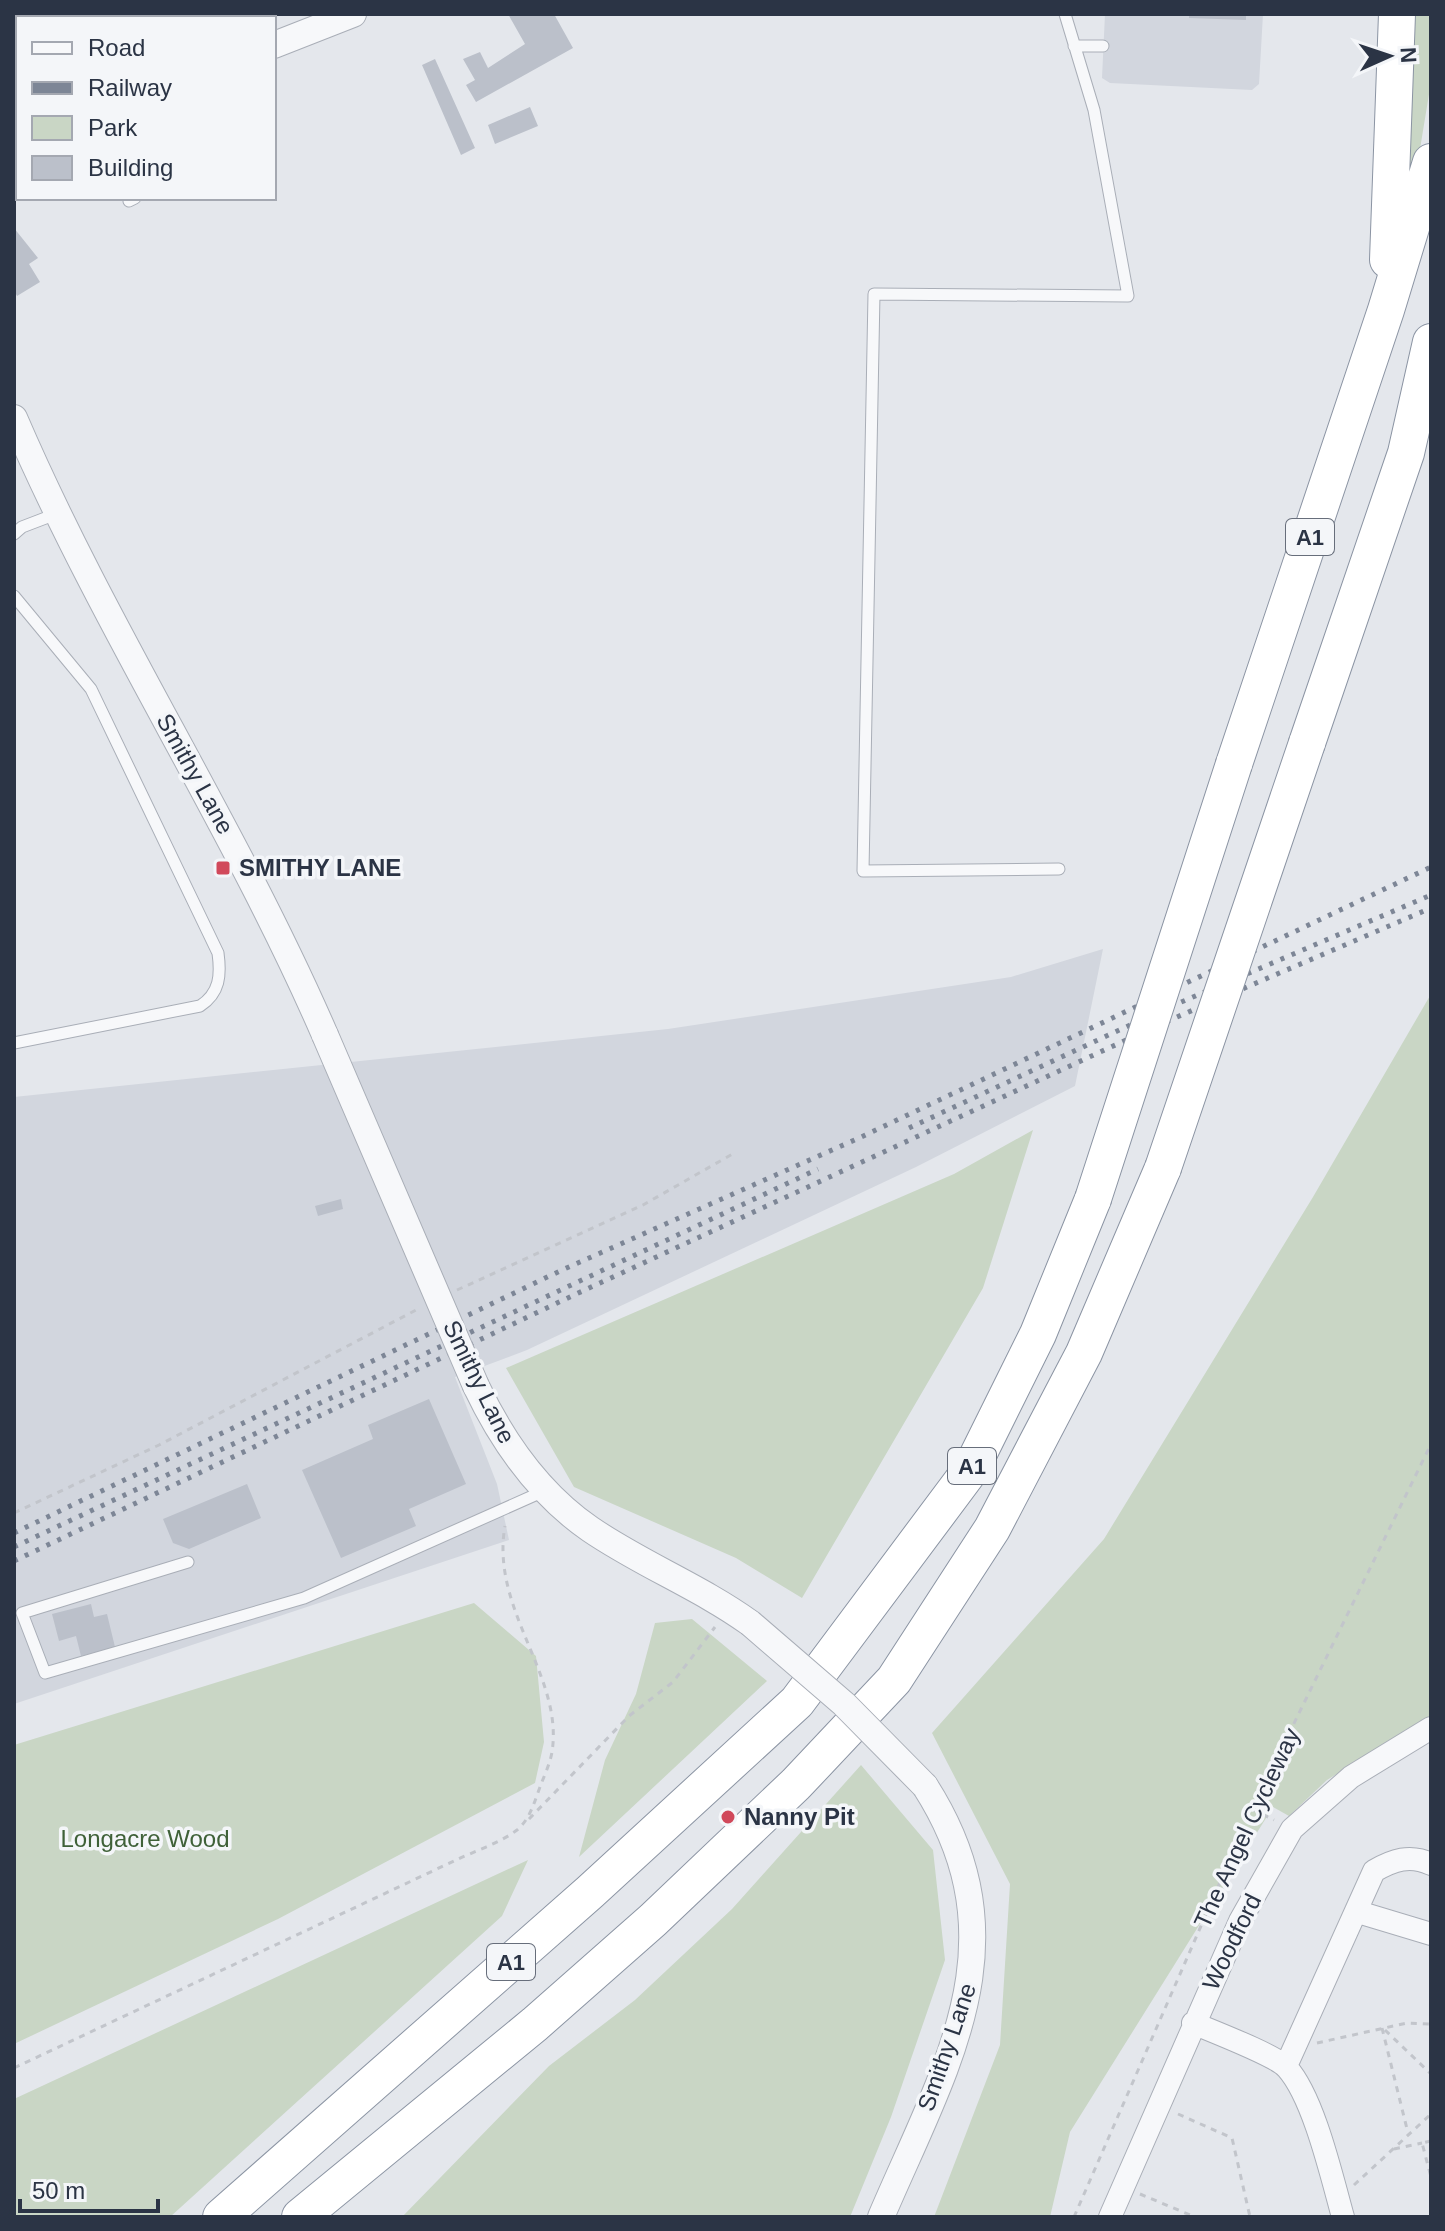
<svg xmlns="http://www.w3.org/2000/svg" width="1445" height="2231" viewBox="0 0 1445 2231" font-family="Helvetica,sans-serif">
  <rect width="100%" height="100%" fill="#e4e7ec"/>
  <path fill="#d2d6de" d="M1105,14H1263L1259,84L1252,90L1110,83L1102,78Z
    M1103,949L1075,1086L916,1167L527,1350L455,1377L497,1484L509,1540L14,1704V1097L668,1029L1011,977Z"/>
  <path fill="#c9d6c5" d="M1412,14H1431V82L1408,222Z
    M1431,994V1716L1327,1780L1289,1816L1273,1807L1070,2132L1050,2217H934L1000,2045L1010,1884L932,1733L1104,1539L1313,1197Z
    M1033,1130L983,1288L802,1598L736,1558L574,1487L506,1368L954,1174Z
    M474,1603L536,1656L544,1742L535,1783L278,1919L14,2044V1745Z
    M692,1619L767,1681L579,1857L605,1760L636,1694L655,1623Z
    M861,1765L933,1850L945,1960L891,2117L850,2217H402L549,2066L635,2000L732,1909Z
    M528,1860L502,1916L170,2217H14V2099Z"/>
  <path fill="#bbc0ca" d="M508,14H554L573,48L476,102L466,85L475,80L463,59L480,52L488,68L525,44Z
    M1189,14H1246V20L1189,18Z
    M435,59L475,148L461,155L422,65Z
    M530,107L538,126L495,144L488,125Z
    M14,228L38,258L29,264L40,282L17,296L14,290Z
    M341,1199L343,1209L318,1216L315,1206Z
    M429,1399L466,1484L409,1509L416,1526L341,1558L302,1470L373,1439L368,1425Z
    M247,1484L261,1518L189,1549L173,1543L163,1519Z
    M91,1604L94,1617L107,1614L115,1647L81,1656L76,1636L59,1641L52,1614Z"/>
  <g fill="none" stroke-linecap="round" stroke-linejoin="round">
    <g stroke="#a9aeb7" stroke-width="13">
      <path id="service" d="M1074,46H1103
        M129,201L135,198
        M14,534L22,527L56,514
        M14,596L91,689L218,953C221,975 220,993 200,1006L14,1043
        M1059,869L863,871L874,294L1128,296L1094,110L1065,14
        M188,1562L22,1613L45,1673L304,1598L544,1491"/>
    </g>
    <g stroke="#a9aeb7" stroke-width="24">
      <path id="minor" d="M1358,1912L1431,1934
        M1193,2023C1212,2031 1277,2056 1287,2068C1314,2098 1332,2178 1343,2217
        M1286,2066L1374,1871C1393,1860 1410,1854 1431,1864
        M1110,2217L1240,1921L1292,1829L1351,1777L1431,1728"/>
    </g>
    <g stroke="#a9aeb7" stroke-width="28">
      <path id="tertiary" d="M274,45L353,14
        M14,167L18,166
        M14,418C105,630 233,823 325,1035
        M476,1386C503,1443 538,1493 590,1529C641,1564 700,1587 750,1623
        M881,2217C945,2067 1025,1942 925,1786"/>
    </g>
    <g stroke="#8b94a3" stroke-width="38">
      <path id="trunk" d="M1388,260L1397,14
        M1307,743L1406,453L1431,342
        M1234,764L1386,310L1431,162
        M221,2217L590,1892L797,1702L971,1469L1038,1334L1093,1199
        M300,2217L535,2024L653,1920L796,1784L894,1680L992,1529L1084,1353L1163,1168"/>
    </g>
    <path stroke="#c2c5cb" stroke-width="3" stroke-dasharray="6 6" stroke-linecap="butt" d="M457,1290L643,1205L736,1152
      M14,1513L159,1445L418,1309
      M1252,1809L1274,1820
      M529,1819L629,1716L673,1682L715,1627
      M1382,2028L1408,2133
      M1385,2030L1431,2074
      M1317,2043L1407,2023L1431,2024
      M14,2068L456,1860C475,1851 500,1843 517,1830C530,1819 534,1803 540,1787C544,1776 550,1764 552,1752C564,1676 490,1610 505,1526
      M1178,2114L1232,2138L1250,2217
      M1431,2141L1422,2143L1431,2177
      M1394,2149L1422,2143
      M1354,2185L1431,2114
      M1140,2194L1195,2217
      M1074,2217L1252,1809L1431,1444"/>
    <use href="#service" stroke="#f7f8fa" stroke-width="11"/>
    <use href="#minor" stroke="#f7f8fa" stroke-width="22"/>
    <use href="#tertiary" stroke="#f7f8fa" stroke-width="26"/>
    <use href="#trunk" stroke="#fff" stroke-width="36"/>
    <path stroke="#7d8696" stroke-width="5" stroke-dasharray="4 8" stroke-linecap="butt" d="M909,1128L1158,1012L1431,895
      M14,1533L562,1270L859,1138L1431,867
      M14,1547L818,1169
      M14,1561L574,1295L1163,1023L1431,908"/>
    <g stroke="#a9aeb7" stroke-width="28" stroke-linecap="butt">
      <path id="tertiary-bridge" d="M325,1035L476,1386
        M750,1623L844,1704L925,1786"/>
    </g>
    <g stroke="#8b94a3" stroke-width="38" stroke-linecap="butt">
      <path id="trunk-bridge" d="M1163,1168L1307,743
        M1093,1199L1234,764"/>
    </g>
    <use href="#tertiary-bridge" stroke="#f7f8fa" stroke-width="26"/>
    <use href="#trunk-bridge" stroke="#fff" stroke-width="36"/>
  </g>
  <g fill="#d1495b" stroke="#f4f6f9" stroke-width="3">
    <rect x="215" y="860" width="16" height="16" rx="4"/>
    <circle cx="728" cy="1817" r="8"/>
  </g>
  <g text-anchor="middle" stroke-width="7" stroke-linejoin="round" paint-order="stroke">
    <g fill="#f4f6f9" stroke="#676e7b" stroke-width="2">
      <rect x="1286" y="519" width="48" height="36" rx="6"/>
      <rect x="948" y="1448" width="48" height="36" rx="6"/>
      <rect x="487" y="1944" width="48" height="36" rx="6"/>
    </g>
    <g font-size="22" font-weight="bold" fill="#2b3445">
      <text x="1310" y="545">A1</text>
      <text x="972" y="1474">A1</text>
      <text x="511" y="1970">A1</text>
    </g>
    <g font-size="24" fill="#2b3445" stroke="#f4f6f9">
      <text transform="translate(195 774) rotate(61)" y="8">Smithy Lane</text>
      <text transform="translate(479 1382) rotate(64)" y="8">Smithy Lane</text>
      <text transform="translate(1247 1828) rotate(-65)" y="8">The Angel Cycleway</text>
      <text transform="translate(1232 1942) rotate(-64)" y="8">Woodford</text>
      <text transform="translate(947 2047) rotate(-71)" y="8">Smithy Lane</text>
    </g>
    <g font-size="24" font-weight="bold" fill="#2b3445" stroke="#f4f6f9" text-anchor="start">
      <text x="239" y="876">SMITHY LANE</text>
      <text x="744" y="1825">Nanny Pit</text>
    </g>
    <g font-size="24" fill="#3f6138" stroke="#f4f6f9">
      <text x="145" y="1847">Longacre Wood</text>
    </g>
  </g>
  <rect width="1445" height="2231" fill="none" stroke="#2b3445" stroke-width="32"/>
  <rect x="16" y="16" width="260" height="184" fill="#f4f6f9" stroke="#a4a8b1" stroke-width="2"/>
  <rect x="32" y="42" width="40" height="12" fill="#f7f8fa" stroke="#a4a8b1" stroke-width="2"/>
  <text x="88" y="56" font-size="24" fill="#2b3445">Road</text>
  <rect x="32" y="82" width="40" height="12" fill="#7d8696" stroke="#a4a8b1" stroke-width="2"/>
  <text x="88" y="96" font-size="24" fill="#2b3445">Railway</text>
  <rect x="32" y="116" width="40" height="24" fill="#c9d6c5" stroke="#a4a8b1" stroke-width="2"/>
  <text x="88" y="136" font-size="24" fill="#2b3445">Park</text>
  <rect x="32" y="156" width="40" height="24" fill="#bbc0ca" stroke="#a4a8b1" stroke-width="2"/>
  <text x="88" y="176" font-size="24" fill="#2b3445">Building</text>
  <g transform="translate(1389 56) rotate(87)" stroke="#f4f6f9" stroke-width="6" paint-order="stroke">
  <path d="M0-6L14 30L0 20L-14 30Z" fill="#2b3445"/>
  <text y="-12" font-size="22" font-weight="bold" text-anchor="middle" fill="#2b3445">N</text>
  </g>
  <path d="M20 2199v12h138v-12" fill="none" stroke="#2b3445" stroke-width="4"/>
  <text x="32" y="2199" font-size="24" fill="#2b3445" stroke="#f4f6f9" stroke-width="6" paint-order="stroke">50 m</text>
</svg>
